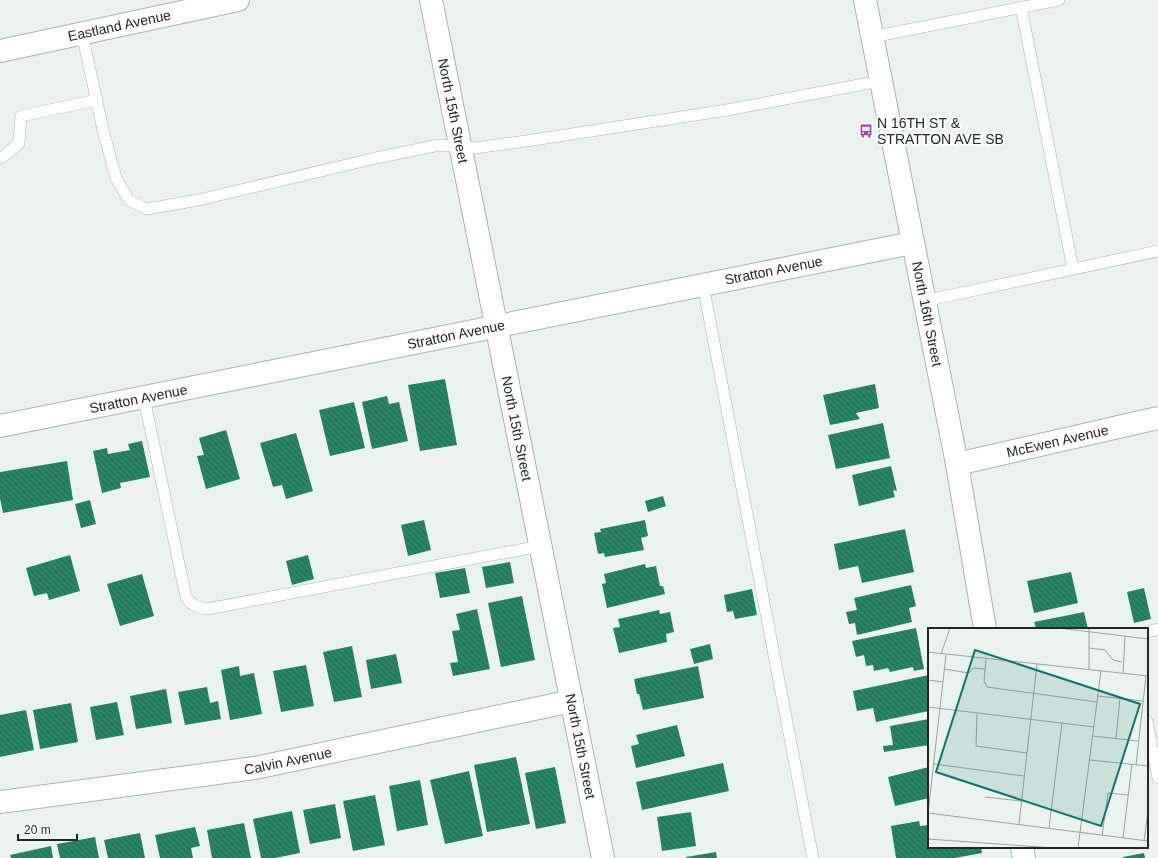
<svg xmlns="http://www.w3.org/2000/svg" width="1158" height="858" viewBox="0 0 1158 858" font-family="Helvetica,sans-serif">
  <defs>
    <pattern id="building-back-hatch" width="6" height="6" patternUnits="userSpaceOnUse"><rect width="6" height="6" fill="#298365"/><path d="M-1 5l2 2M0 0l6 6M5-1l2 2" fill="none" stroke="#236b53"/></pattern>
  </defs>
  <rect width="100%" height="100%" fill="#eaf3ef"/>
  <path fill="url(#building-back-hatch)" d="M445,379L457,445L420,451L408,385Z
    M875,384L879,408L856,413L860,419L830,425L823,395Z
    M387,396L389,404L399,402L408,441L372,449L362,402Z
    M354,402L365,448L330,456L319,410Z
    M883,423L890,458L836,469L828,435Z
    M226,430L240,479L206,489L197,456L204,455L199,438Z
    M296,433L313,491L286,499L282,485L273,487L260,443Z
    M142,441L150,477L120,483L121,488L102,493L93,451L107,448L108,454L130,450L128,444Z
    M67,461L73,500L3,513L0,498V472Z
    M891,466L897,491L893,490L895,497L859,506L852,475Z
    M663,496L666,506L648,512L645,501Z
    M90,500L96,524L81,528L75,504Z
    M424,520L431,550L408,556L401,525Z
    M645,520L648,536L641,538L644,550L605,557L604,553L598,554L594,533L601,532L600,529Z
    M905,529L914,572L862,583L858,566L839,570L834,544Z
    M70,555L80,591L49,600L47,593L34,596L26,568Z
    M308,555L314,579L292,585L286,561Z
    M510,562L514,583L486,588L482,567Z
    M645,564L646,568L656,566L660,586H663L665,594L607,608L602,584L606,583L604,574Z
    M465,568L470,593L440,598L435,573Z
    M1071,572L1078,603L1034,613L1027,581Z
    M142,574L154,616L120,626L107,584Z
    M911,585L916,606L909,608L912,622L857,635L855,623L849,624L846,612L857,610L854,598Z
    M1144,588L1151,619L1134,623L1127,592Z
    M752,589L757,615L735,619L733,611L727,612L724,595Z
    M522,596L535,660L501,667L488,603Z
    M477,609L490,669L453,676L450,663L458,662L452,631L460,630L456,614Z
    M659,610L660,614L670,612L674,632L666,634L667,642L619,653L613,628L620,627L618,619Z
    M1084,612L1088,629H1036L1034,622Z
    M916,628L924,669L914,671L913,667L890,672L888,668L874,671L873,665L866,666L864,655L856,657L852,641Z
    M710,644L713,659L694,664L690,649Z
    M352,646L362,697L334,702L323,652Z
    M396,654L402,683L371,689L366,660Z
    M306,665L314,706L281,712L273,671Z
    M239,666L240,676L254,673L262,714L230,720L221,670Z
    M698,666L704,698L643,710L639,694H637L634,679Z
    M929,675V711L876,722L873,708L857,711L853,691Z
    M207,687L210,703L218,701L221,719L185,725L178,692Z
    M166,689L172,723L136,729L130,696Z
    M117,702L124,735L96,740L90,707Z
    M71,703L78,742L40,749L33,710Z
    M26,710L34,750L0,757V715Z
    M929,719V745L884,752L883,746L893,745L890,726Z
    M677,725L685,756L636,768L631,746L639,744L636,735Z
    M516,757L530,824L487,832L474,765Z
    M723,763L729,791L642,810L636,782Z
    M555,767L566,823L536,829L525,773Z
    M929,767V798L895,806L888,777Z
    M469,771L483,836L445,844L430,780Z
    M420,780L428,825L397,831L389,786Z
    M375,795L385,845L353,851L343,801Z
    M335,804L341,838L310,844L303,810Z
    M292,811L300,853L275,858H261L253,819Z
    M691,812L696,846L662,851L657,817Z
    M919,821L920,826L929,825V847H981L982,853L955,858H896L891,826Z
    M244,823L251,858H212L207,830Z
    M195,827L200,846L191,848L193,858H160L155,835Z
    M140,833L145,858H108L104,840Z
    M95,837L99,858H60L57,844Z
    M51,846L53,858H11L10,855Z
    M716,852L717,858H686V857Z
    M1144,853L1145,858H1123V857Z"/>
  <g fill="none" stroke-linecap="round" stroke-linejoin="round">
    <g stroke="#a9b2ae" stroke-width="12">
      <path id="lane" d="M1021,7L1073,269
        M82,33L103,130L116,178L129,200L147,209L198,200L376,158L439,145L475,148L533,140L727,110L880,81
        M872,37L1059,0
        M0,158L3,157L19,143L21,116L97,100
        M703,285L813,858
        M924,301L1158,251
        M144,398L186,597C191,605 197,607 207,609L540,546
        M1147,632L1158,629
        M1147,721L1158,778"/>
    </g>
    <g stroke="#a9b2ae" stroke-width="24">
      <g id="street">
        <path id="s1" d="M431,0L603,858"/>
        <path id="s2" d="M865,0L957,464L985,629"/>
        <path id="s3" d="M0,426C304,367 607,302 912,243"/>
        <path id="s4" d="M957,464L1158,418"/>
        <path id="s5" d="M0,802L255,768L572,701"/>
        <path d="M1022,847L1024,858"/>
      </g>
    </g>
    <g stroke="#a9b2ae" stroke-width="24">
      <g id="secondary">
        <path id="s6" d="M0,51L238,0"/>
      </g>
    </g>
    <use href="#lane" stroke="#fff" stroke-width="11"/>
    <use href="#street" stroke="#fff" stroke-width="22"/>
    <use href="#secondary" stroke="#fff" stroke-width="22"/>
  </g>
  <defs>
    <g id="bus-bare" transform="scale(1.08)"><path d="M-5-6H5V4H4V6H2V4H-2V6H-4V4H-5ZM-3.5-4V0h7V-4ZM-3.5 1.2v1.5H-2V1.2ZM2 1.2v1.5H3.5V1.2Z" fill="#a540a6" stroke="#fff" stroke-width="2.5" paint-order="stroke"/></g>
  </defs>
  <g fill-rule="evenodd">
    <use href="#bus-bare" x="866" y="131"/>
  </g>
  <g text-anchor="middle" stroke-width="4" stroke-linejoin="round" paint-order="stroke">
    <g font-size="14" fill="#232625" stroke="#fff">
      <text dy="5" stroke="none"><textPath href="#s6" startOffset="122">Eastland Avenue</textPath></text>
      <text dy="5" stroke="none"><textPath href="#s1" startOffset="113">North 15th Street</textPath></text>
      <text dy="5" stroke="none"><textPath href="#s3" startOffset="789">Stratton Avenue</textPath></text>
      <text dy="5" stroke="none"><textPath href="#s2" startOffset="320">North 16th Street</textPath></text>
      <text dy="5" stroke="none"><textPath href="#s3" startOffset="465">Stratton Avenue</textPath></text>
      <text dy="5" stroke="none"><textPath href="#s3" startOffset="141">Stratton Avenue</textPath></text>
      <text dy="5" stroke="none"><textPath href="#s1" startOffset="437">North 15th Street</textPath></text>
      <text dy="5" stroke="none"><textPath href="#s4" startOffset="103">McEwen Avenue</textPath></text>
      <text dy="5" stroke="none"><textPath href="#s1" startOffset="761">North 15th Street</textPath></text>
      <text dy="5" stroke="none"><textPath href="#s5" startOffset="291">Calvin Avenue</textPath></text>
    </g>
    <g font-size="14" fill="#232625" stroke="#fff" text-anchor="start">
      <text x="877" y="128">N 16TH ST &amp;<tspan x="877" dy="16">STRATTON AVE SB</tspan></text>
    </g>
  </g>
  <g transform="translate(928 628)">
    <rect width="220" height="220" fill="#eaf3ef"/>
    <path fill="none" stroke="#9aa19e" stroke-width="1" d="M131,0L220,11M161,20L177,22L185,32L194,34M0,24L220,48M13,26L22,0M58,31L56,53L59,59L169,74M16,41L41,45L45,40L57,41M161,42V0M195,46L197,8M0,52L15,54M170,68L215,73M0,79L166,99M49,86L48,118L99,125M165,108L210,113M188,110L192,70M162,132L220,138M6,136L96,148M208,137L218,48M57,169L93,173M0,185L220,213M0,185L18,27M91,196L109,36M121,200L134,95M174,208L180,165L200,167M195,210L204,136M0,211L126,220M216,213L220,183M150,220L173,43"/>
    <path fill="#0f766e" fill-opacity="0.15" stroke="#0f766e" stroke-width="2" d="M47,22L212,76L173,198L8,144Z"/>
    <rect width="220" height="220" fill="none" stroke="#232625" stroke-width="2"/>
  </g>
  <path d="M18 834v6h59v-6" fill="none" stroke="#232625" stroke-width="2"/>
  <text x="24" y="834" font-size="12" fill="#232625" stroke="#ffffff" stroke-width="3" paint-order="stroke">20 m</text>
</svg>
